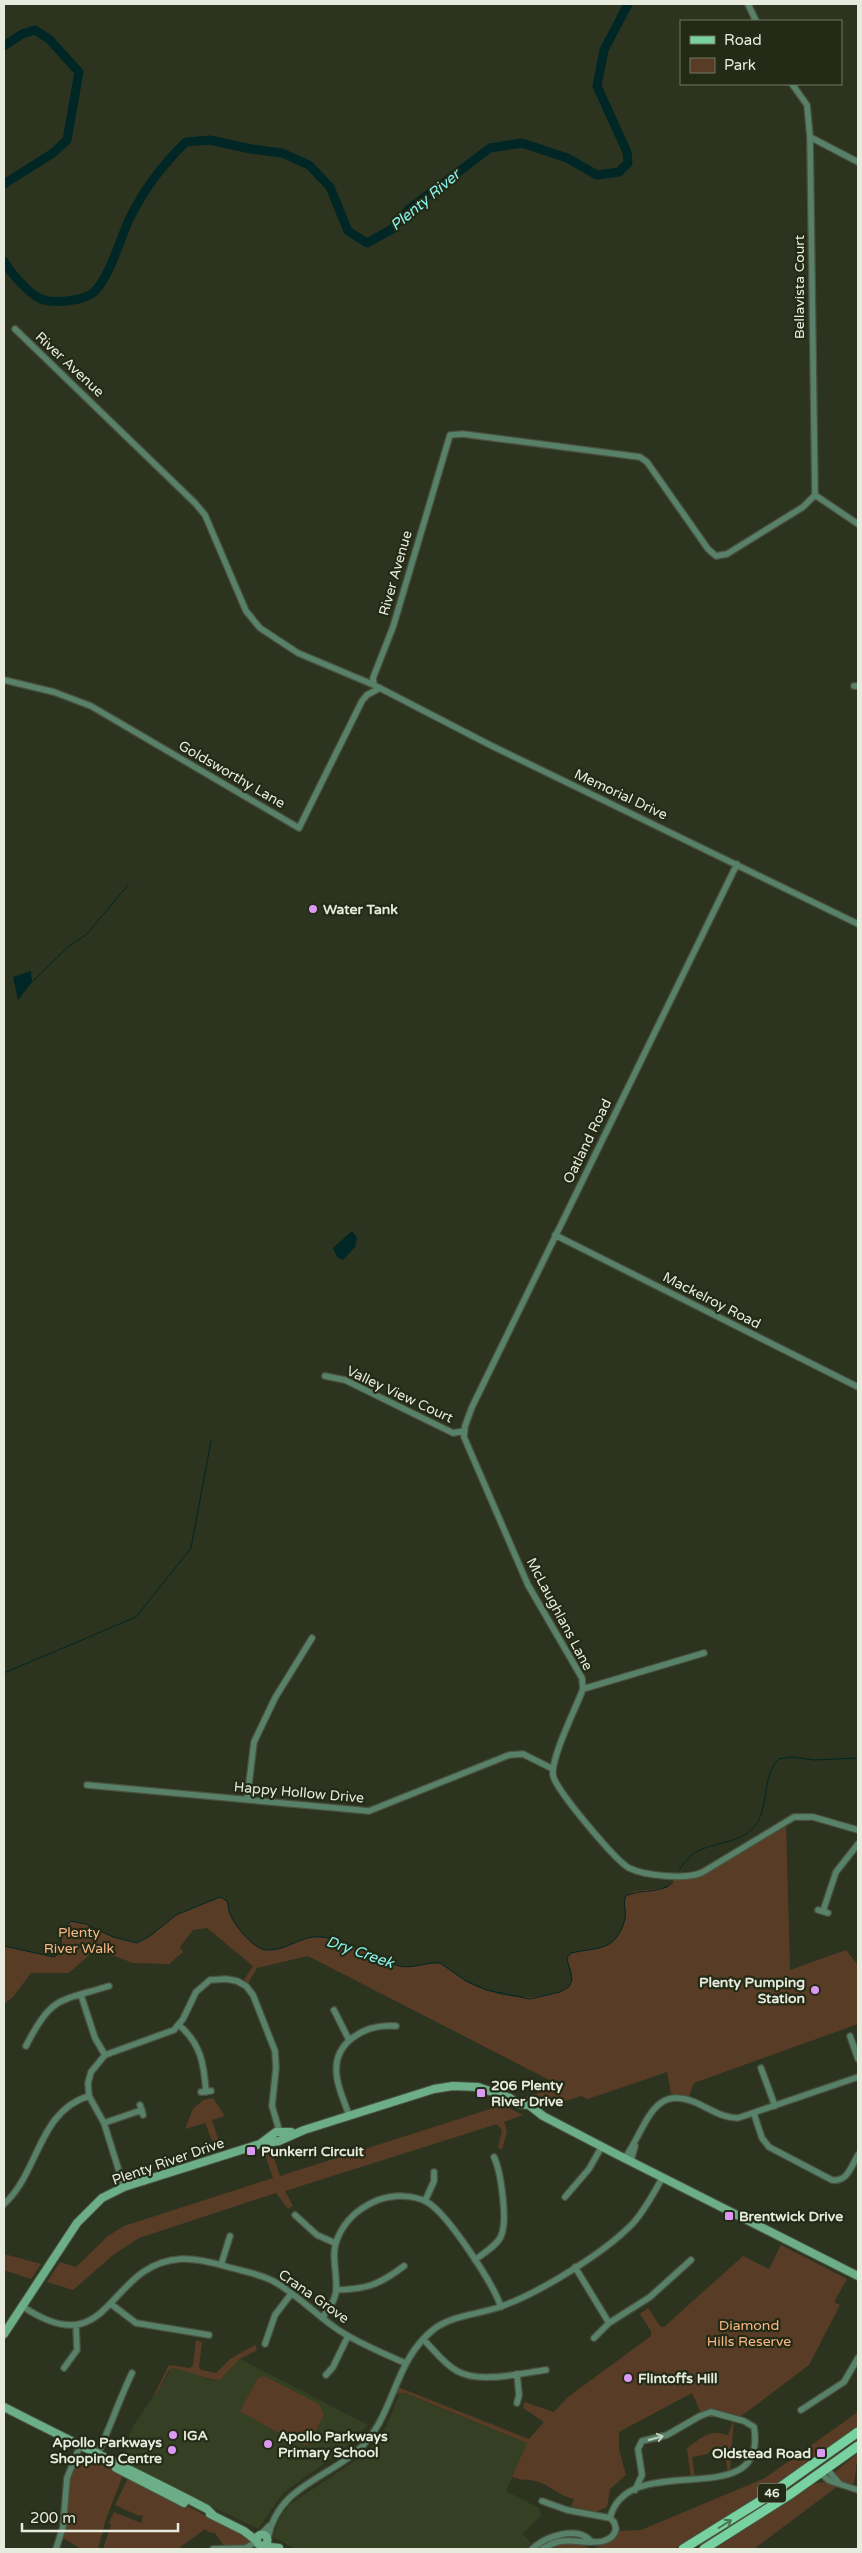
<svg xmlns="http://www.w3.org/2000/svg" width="862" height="2553" viewBox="0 0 862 2553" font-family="'Varela Round',sans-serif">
  <rect width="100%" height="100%" fill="#2c341f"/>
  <path fill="#353f23" d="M240,2359L368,2425L347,2447L283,2493L258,2529L124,2464L127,2440L134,2425L154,2395H156L170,2370L173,2368L193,2372L208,2379L220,2380Z
    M404,2393L528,2443L506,2491L539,2508L541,2516L522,2534L531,2543L526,2549H296L273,2537L279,2519L289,2505L359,2458L372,2446L386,2427L399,2395Z"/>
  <path fill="#593c25" d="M786,1823L790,1970L846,1950L858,1965V2024L694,2083L689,2096L671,2094L667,2072L588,2099L581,2096L537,2110L519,2099L561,2086L308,1956L257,1968L248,1983L244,1980L253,1966L207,1928L193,1930L180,1947L183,1952L169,1964L133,1963L96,1949L69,1973H31L13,1997L4,2004V1946L55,1957L61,1952V1931L71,1921L86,1924L113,1937L137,1943L150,1936L176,1915L220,1897L227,1901C229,1906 228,1911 231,1916C235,1926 251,1945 262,1949C279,1954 297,1939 313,1937C346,1935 369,1958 399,1966C412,1969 426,1962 440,1963C449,1968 456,1975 465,1981C490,1995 524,2002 551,1994C560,1992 570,1989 572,1980C574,1971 567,1965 567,1958L571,1953C598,1947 616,1952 625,1919C627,1911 622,1903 626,1896L635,1891L667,1888L675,1878L699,1876Z
    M213,2098L225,2116L212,2120L221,2148L216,2150L205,2123L185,2129L193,2109L203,2100Z
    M503,2105L523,2115L504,2122L507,2131L502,2150L498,2147L502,2130L497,2124L285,2191L293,2206L288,2209L276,2193L139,2238L113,2255L73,2290L47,2282L60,2262L76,2267L108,2236L124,2226L273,2178L264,2151L271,2149L280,2176Z
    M781,2245L847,2279L834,2302L840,2305L809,2365L740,2417L716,2410L701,2413L692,2393L619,2432V2450L626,2475L610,2489L607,2507L596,2512L571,2506L574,2499C559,2496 550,2485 536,2481C528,2479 521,2481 512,2477L527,2443L405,2393L395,2394L398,2387L529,2439L544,2422L523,2408L524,2402L554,2412L568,2397L651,2336V2331L640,2314L648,2308L660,2326L664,2327L743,2256L769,2269Z
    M4,2254L41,2264L31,2279L4,2270Z
    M196,2340L202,2342L199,2367L201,2370L216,2373L230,2359L255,2345L257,2350L240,2359L220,2380C204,2379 189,2371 173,2368L169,2370L156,2395H154L169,2365L189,2368L193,2366Z
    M264,2376L319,2404L324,2415L308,2445L299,2444L241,2412L240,2411L258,2378Z
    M858,2412V2426L848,2434L782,2481L674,2549H546L565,2543L580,2544L592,2549L613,2540L619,2531L641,2530L765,2478Z
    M734,2419L730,2471L728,2472L724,2450L708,2452V2454L692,2457L695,2478H691L687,2448C703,2437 708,2429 728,2435Z
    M858,2453L854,2484L841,2481L835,2475L836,2471Z
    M82,2454L120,2471L123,2475L106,2519L98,2549H81L63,2538C68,2516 64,2469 82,2454Z
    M128,2478H133L247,2537L250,2542L248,2546H224L215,2533L208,2532L205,2529L178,2549H103L111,2525L109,2522L114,2512L141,2523L143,2515L139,2516L115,2505Z
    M825,2482L838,2486L754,2549H715L816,2483Z"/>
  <path fill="#002625" d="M31,971L32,982L18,1000L13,977Z
    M352,1231L357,1238L355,1247L343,1260L337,1257L333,1248Z"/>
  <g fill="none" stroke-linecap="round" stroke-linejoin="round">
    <path stroke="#002625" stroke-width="1" d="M32,982L68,947L87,934L128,885
      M4,1673L136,1617L191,1548L211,1441
      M679,1870C685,1862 690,1855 698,1851C716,1842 740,1843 754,1827C770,1808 761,1776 779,1759L792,1757L814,1760L858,1758
      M4,1946L54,1957L61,1952V1931L71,1921L86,1924L113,1937L137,1943L150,1936L176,1915L220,1897L227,1901C229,1906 228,1912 231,1916C235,1926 251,1945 262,1949C279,1954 297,1939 313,1937C346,1935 369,1958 399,1966C412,1969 426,1962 440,1963L466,1981L487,1990L530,1999L560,1992L569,1987L572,1980L567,1958L571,1953C598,1947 616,1952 625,1919C627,1911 622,1903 626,1896C642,1888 660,1895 673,1882"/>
    <path stroke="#002625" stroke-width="9" d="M4,46L22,34L35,30L49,39L79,72L67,140L53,153L4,184
      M4,261C9,271 30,295 41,299C54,304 86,301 95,291C109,277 120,240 128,222C142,192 163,164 186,142L210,140L251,149L282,153L309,165L330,187L348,231L367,243L392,229L409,209L490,148L522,143L567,158L597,175L619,172L628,163L627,152L597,86L604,50L628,4"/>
    <g stroke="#4a513e" stroke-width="8">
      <path id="street" d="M748,4L756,21
        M792,84L807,105L810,137L815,495
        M810,137L858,162
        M15,329L195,503L205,515L246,611L260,628L298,653L374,685L490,745L858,924
        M815,495L858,524
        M4,680L54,692L91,706L299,828L362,701L367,695L378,689
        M374,685L373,678L393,627L450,435L463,434L640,457L647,462L708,549L716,556L727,554L803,507L815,495
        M854,686H858
        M737,864L472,1407L465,1426L464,1437L528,1585L582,1678L583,1689C576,1708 551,1757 553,1775C555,1789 615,1860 629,1868C645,1876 688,1880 703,1872L794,1817H813L858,1830
        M555,1235L858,1387
        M325,1376L345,1380L453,1433L464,1431
        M583,1689L704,1653
        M87,1785L369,1811L509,1755L523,1754L553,1769
        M247,1800L254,1742L275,1698L312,1638
        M818,1910L828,1913
        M823,1911L836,1872L858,1844
        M81,1995L95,2038L105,2055
        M334,2010L349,2040
        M179,2025C201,2044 204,2064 206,2092
        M850,2036L858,2059
        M26,2046C51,1996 58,2002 109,1986
        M761,2068L775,2106
        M201,2092L211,2091
        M140,2105L143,2115
        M754,2114L762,2138L769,2147L832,2180C848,2182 851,2166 858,2155
        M349,2115C345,2103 339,2091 337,2078C331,2042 365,2024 396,2026
        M104,2123L142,2110
        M627,2155C648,2123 654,2081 701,2105C713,2111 724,2118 738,2118L858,2077
        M632,2157L635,2146
        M124,2187L104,2123L89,2096L88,2083L91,2072L105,2055L174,2030L183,2019L196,1992L210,1980L226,1979L237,1981L246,1986L253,1995L275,2051L276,2068L272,2106L280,2133
        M565,2197L589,2169L602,2146
        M425,2201L434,2181V2172
        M4,2204C39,2173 38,2111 89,2096
        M295,2215L317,2235L335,2243
        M475,2260C483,2253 497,2246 501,2236C508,2221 501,2172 494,2157
        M221,2265L230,2236
        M575,2267L609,2323
        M336,2290C367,2289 379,2285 404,2266
        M111,2304L136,2323L209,2335
        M22,2306C112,2367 106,2263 181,2259C196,2258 211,2262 225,2266C241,2271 258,2273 273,2281C297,2294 317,2316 340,2331C360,2344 383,2353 405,2363
        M322,2318C328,2310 335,2301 336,2291C338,2268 328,2254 341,2231C349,2217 363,2206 378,2200C393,2195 412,2194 427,2202C447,2213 493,2283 501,2307
        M594,2338L609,2323L650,2297L691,2260
        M423,2339C434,2350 444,2364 457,2371C479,2384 522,2373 546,2370
        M265,2344L275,2315L291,2294
        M64,2368L77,2350L76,2326
        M326,2375L333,2367L348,2336
        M517,2403L519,2395L517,2374
        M801,2410L844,2382L858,2358
        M97,2455C110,2428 119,2400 132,2373
        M827,2469L839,2483
        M821,2474L830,2481L858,2490
        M542,2501L567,2510L610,2518L614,2522L616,2529C611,2550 579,2539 564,2541C556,2541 549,2545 542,2549
        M610,2518C628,2446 769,2517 754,2427L744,2421L711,2412L700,2416L667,2435L642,2441L638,2449L642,2475L635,2490
        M260,2535L269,2526
        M268,2538C277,2489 322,2480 356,2452C396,2418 391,2363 434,2329C455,2314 479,2315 502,2306C539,2293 608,2251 635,2221C646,2208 654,2192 663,2177
        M56,2549L63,2527L67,2478L80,2446
        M213,2549L246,2548L257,2541
        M532,2549C545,2537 577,2525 591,2541"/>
    </g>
    <g stroke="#4a513e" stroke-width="10">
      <path id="secondary" d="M260,2144L279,2141L304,2130L434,2089L453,2086L478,2087L510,2098L519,2104L529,2105L543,2116L618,2155L858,2276
        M4,2334L77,2223L102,2198L124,2187L260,2144L276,2132H291
        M4,2407C72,2442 140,2474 207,2509L213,2515
        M116,2468L184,2503
        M210,2514L244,2531L257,2541
        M256.5 2540a5.5 5.5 0 1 1 11 0a5.5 5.5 0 1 1-11 0Z
        M262,2546L279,2548"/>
    </g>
    <g stroke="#4a513e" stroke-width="11">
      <path id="primary" d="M683,2549L765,2498L858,2432
        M704,2549L789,2495L858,2446"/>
    </g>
    <use href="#street" stroke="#588169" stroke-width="5.5"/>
    <use href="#secondary" stroke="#6bae88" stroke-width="8"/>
    <use href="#primary" stroke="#78d1a0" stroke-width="9"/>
  </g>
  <defs><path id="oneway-shaft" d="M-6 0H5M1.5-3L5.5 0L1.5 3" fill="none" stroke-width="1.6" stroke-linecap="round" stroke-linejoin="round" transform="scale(1.25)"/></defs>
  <use stroke="#c2d0c1" href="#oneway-shaft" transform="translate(656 2438) rotate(-15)"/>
  <use stroke="#497554" href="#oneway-shaft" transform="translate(725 2524) rotate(-32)"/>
  <g fill="#dc99f4" stroke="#232a15" stroke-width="2">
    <circle cx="313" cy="909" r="5"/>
    <circle cx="815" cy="1990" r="5"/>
    <rect x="476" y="2088" width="10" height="10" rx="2.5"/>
    <rect x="246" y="2146" width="10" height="10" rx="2.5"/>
    <rect x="724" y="2211" width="10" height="10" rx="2.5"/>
    <circle cx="628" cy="2378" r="5"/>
    <circle cx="173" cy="2435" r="5"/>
    <circle cx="268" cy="2444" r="5"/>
    <circle cx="172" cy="2450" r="5"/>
    <rect x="816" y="2448" width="10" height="10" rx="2.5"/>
  </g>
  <g text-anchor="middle" stroke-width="4.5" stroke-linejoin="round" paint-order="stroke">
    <rect fill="#232a15" stroke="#acb1a2" stroke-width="1" x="758" y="2483.5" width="28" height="19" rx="4"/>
    <g font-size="12" font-weight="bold" fill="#e6ebde">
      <text x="772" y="2497">46</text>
    </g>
    <g font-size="14" fill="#e6ebde" stroke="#232a15">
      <text transform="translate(799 287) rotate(-90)" y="5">Bellavista Court</text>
      <text transform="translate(70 364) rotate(43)" y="5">River Avenue</text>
      <text transform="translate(395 573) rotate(-74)" y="5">River Avenue</text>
      <text transform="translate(232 774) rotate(30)" y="5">Goldsworthy Lane</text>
      <text transform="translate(621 794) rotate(25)" y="5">Memorial Drive</text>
      <text transform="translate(587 1141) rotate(-64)" y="5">Oatland Road</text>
      <text transform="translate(712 1300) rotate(27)" y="5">Mackelroy Road</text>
      <text transform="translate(400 1394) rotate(25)" y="5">Valley View Court</text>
      <text transform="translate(560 1614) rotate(62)" y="5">McLaughlans Lane</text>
      <text transform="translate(299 1792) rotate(5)" y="5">Happy Hollow Drive</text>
      <text transform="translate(168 2161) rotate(-19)" y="5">Plenty River Drive</text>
      <text transform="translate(314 2296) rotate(35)" y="5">Crana Grove</text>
    </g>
    <g font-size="14" font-weight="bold" fill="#e6ebde" stroke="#232a15" text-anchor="start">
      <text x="323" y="914">Water Tank</text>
      <text x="805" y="1987" text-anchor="end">Plenty Pumping<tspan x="805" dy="16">Station</tspan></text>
      <text x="491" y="2090">206 Plenty<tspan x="491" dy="16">River Drive</tspan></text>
      <text x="261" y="2156">Punkerri Circuit</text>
      <text x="739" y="2221">Brentwick Drive</text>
      <text x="638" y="2383">Flintoffs Hill</text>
      <text x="183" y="2440">IGA</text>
      <text x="278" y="2441">Apollo Parkways<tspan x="278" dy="16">Primary School</tspan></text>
      <text x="162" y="2447" text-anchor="end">Apollo Parkways<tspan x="162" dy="16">Shopping Centre</tspan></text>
      <text x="811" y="2458" text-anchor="end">Oldstead Road</text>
    </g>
    <g font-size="14" fill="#f8b684" stroke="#232a15">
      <text x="79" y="1937">Plenty<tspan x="79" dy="16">River Walk</tspan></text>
      <text x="749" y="2330">Diamond<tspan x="749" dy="16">Hills Reserve</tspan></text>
    </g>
    <g font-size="15" font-style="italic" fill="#88f4ef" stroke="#232a15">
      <text transform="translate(425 200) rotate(-40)" y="5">Plenty River</text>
      <text transform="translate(360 1952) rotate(19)" y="5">Dry Creek</text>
    </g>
  </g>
  <rect width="862" height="2553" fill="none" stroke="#e6ebde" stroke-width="10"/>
  <rect x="680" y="20" width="162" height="65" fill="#232a15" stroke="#717765"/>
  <rect x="690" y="36" width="25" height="8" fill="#78d1a0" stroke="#717765"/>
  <text x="724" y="45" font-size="15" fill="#e6ebde">Road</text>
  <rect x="690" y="58" width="25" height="15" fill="#593c25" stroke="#717765"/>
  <text x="724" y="70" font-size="15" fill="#e6ebde">Park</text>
  <path d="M22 2523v8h156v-8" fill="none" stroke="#e6ebde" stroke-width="2.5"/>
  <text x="30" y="2523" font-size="15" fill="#e6ebde" stroke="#232a15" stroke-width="4" paint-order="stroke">200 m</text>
</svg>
